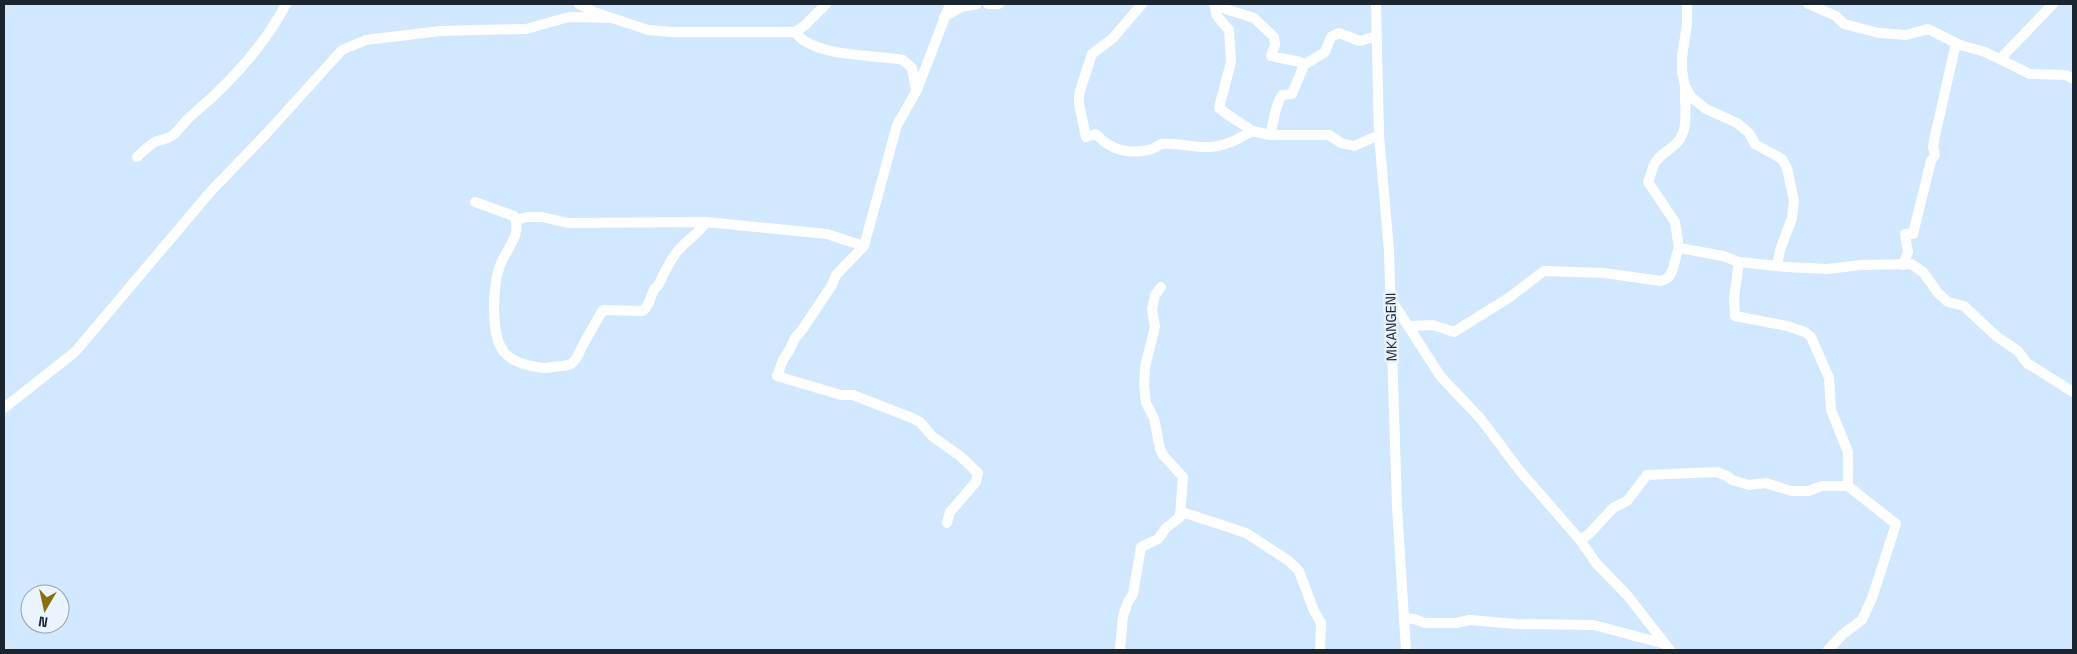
<svg xmlns="http://www.w3.org/2000/svg" width="2077" height="654" viewBox="0 0 2077 654" font-family="'Space Grotesk',sans-serif">
  <rect width="100%" height="100%" fill="#d2e8fe"/>
  <g fill="none" stroke-linecap="round" stroke-linejoin="round">
    <path stroke="#fff" stroke-width="10" d="M579,4L594,12L648,30L672,32H795L804,26L826,4
      M988,4H999
      M1142,4L1113,38L1092,54L1079,94V104L1086,137L1096,134C1110,150 1128,154 1148,150C1153,150 1157,145 1162,144C1178,142 1193,148 1209,147C1225,147 1238,139 1252,131L1270,135H1329L1341,143L1354,146L1379,135
      M1214,4L1217,16L1229,30L1231,62L1219,108C1229,117 1241,122 1252,131
      M1376,4L1379,135L1389,251L1397,507L1406,650
      M1687,4V24L1682,57V71L1685,86L1691,97L1706,109L1737,123L1749,133L1755,144L1782,159L1787,168L1794,201L1792,218L1780,250L1777,266
      M1808,4L1836,16L1844,24L1879,33L1906,35L1928,29L1960,45L1985,52L2030,74L2066,75L2073,79
      M1216,6L1254,18L1274,37L1275,45L1271,56L1300,62L1304,65
      M944,17L961,7L977,4
      M795,32C814,58 873,54 903,60L912,68L916,90
      M2000,59L2053,4
      M1270,135C1274,122 1275,105 1282,95L1292,94L1304,65L1325,52L1331,37L1339,33L1360,41L1376,36
      M137,157C143,151 148,146 155,142C161,139 169,139 173,135C180,129 185,121 192,115C229,84 263,48 286,4
      M475,202L514,216C522,233 509,246 502,261C495,275 494,294 494,310C495,348 502,363 543,368C549,368 556,366 562,366C577,366 578,353 584,343C590,333 596,321 603,310L643,311C651,303 649,299 654,290C655,288 657,287 659,284C664,273 669,263 676,253C683,243 702,231 706,222
      M516,220L527,217H542L568,223L706,222L827,234L864,246
      M1679,248L1675,222L1648,182C1651,176 1652,165 1657,160C1663,152 1674,148 1680,139C1689,124 1684,104 1685,88
      M1739,262L1734,298L1735,316L1787,326L1805,332L1811,337L1829,378L1831,410L1848,452V486L1896,524L1872,598L1862,620L1843,634L1828,650
      M1903,265L1908,252L1905,234H1913L1931,161L1935,155L1933,147L1935,136L1956,43
      M1390,298L1441,377L1480,418L1520,471L1580,540
      M1410,326L1433,325L1454,332L1510,297L1544,271L1604,273L1661,281C1676,277 1673,260 1679,248L1723,256L1739,262L1786,267L1827,269L1861,265L1911,264L1923,272L1938,293L1948,302L1964,306L1996,336L2018,351L2027,363L2073,392
      M4,408L75,352L211,191L266,134L342,50L366,40L440,31L526,29L569,17L612,18
      M1182,512L1246,533L1289,561L1299,571L1314,611L1321,623L1320,650
      M947,523L950,512L976,482L978,473L960,456L932,436L920,422L912,418L853,395H841L777,376L783,360L790,349L795,338L802,330L832,285L836,275L864,246L897,125L917,90L950,4
      M1404,618L1414,619L1425,623H1456L1470,620L1516,624L1594,625L1665,644
      M1120,650L1123,616L1128,602L1133,594L1141,547L1158,539L1166,528L1180,517L1183,477L1163,455L1160,449L1154,418L1146,403L1144,385L1145,367L1155,327L1152,309L1155,295L1161,287
      M1670,650L1627,595L1596,563L1580,540L1589,534L1613,508L1627,501L1647,475L1717,472L1727,476L1732,480L1749,485L1766,483L1791,491H1808L1822,486H1848"/>
  </g>
  <g text-anchor="middle" stroke-width="5" stroke-linejoin="round" paint-order="stroke">
    <g font-size="14" fill="#1b252f" stroke="#e9f4ff">
      <text transform="translate(1391 327) rotate(-91)" y="5">MKANGENI</text>
    </g>
  </g>
  <rect width="2077" height="654" fill="none" stroke="#1b252f" stroke-width="10"/>
  <g transform="translate(45 609) rotate(189)"><circle r="24" fill="#e9f4ff" stroke="#97a1ac"/>
  <path d="M0-4L9 19L0 12L-9 19Z" fill="#896e0e"/>
  <text y="-8" font-size="14" font-weight="bold" text-anchor="middle" fill="#1b252f">N</text>
  </g>
</svg>
